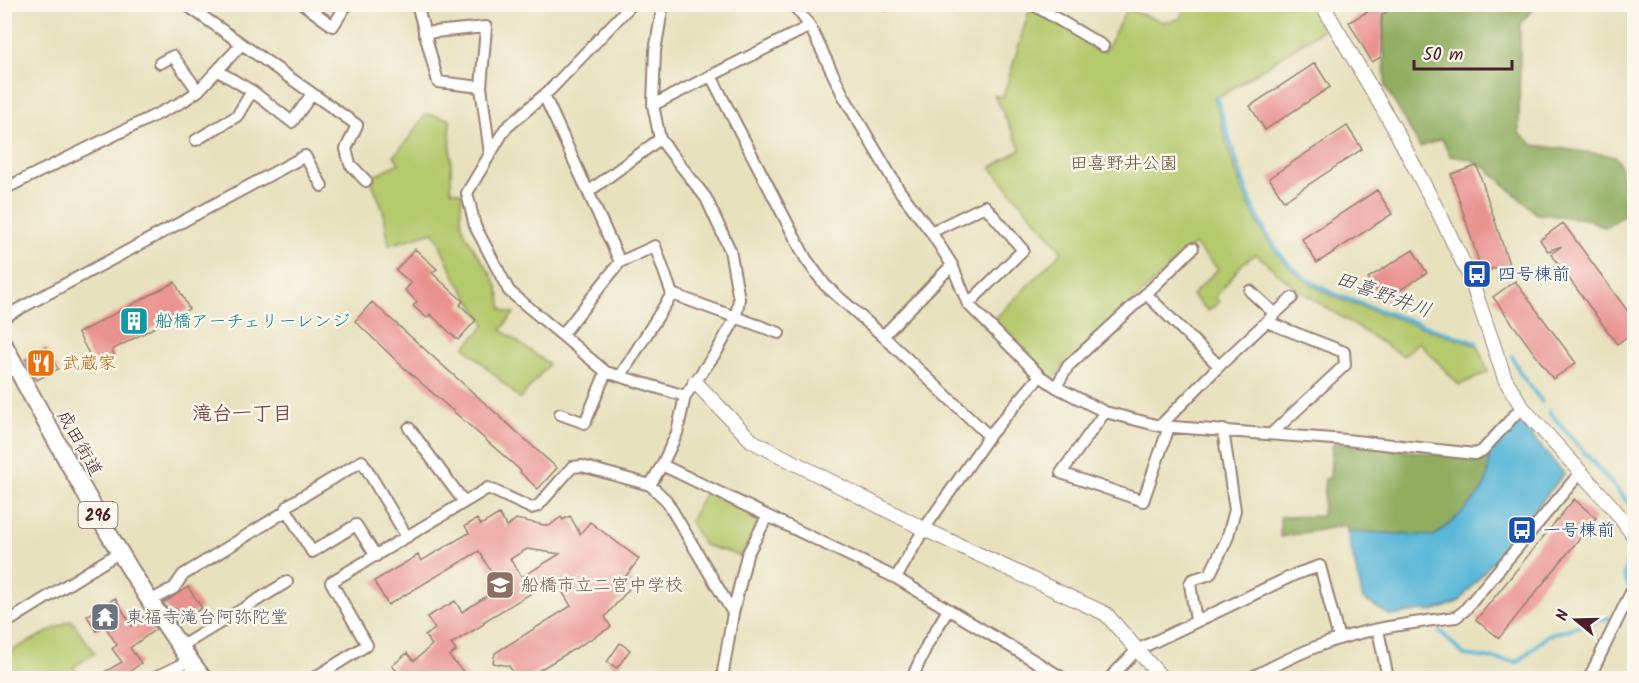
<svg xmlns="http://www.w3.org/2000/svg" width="1639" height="683" viewBox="0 0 1639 683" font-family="Kalam,'Klee One',sans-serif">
  <rect width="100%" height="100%" fill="#fbf7ec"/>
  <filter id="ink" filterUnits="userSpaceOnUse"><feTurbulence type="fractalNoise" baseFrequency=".0167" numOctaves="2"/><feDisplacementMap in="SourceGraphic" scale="12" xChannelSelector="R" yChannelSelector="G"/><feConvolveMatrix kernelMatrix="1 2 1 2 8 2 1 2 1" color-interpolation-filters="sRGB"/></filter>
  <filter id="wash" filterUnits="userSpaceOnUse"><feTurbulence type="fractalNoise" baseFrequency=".008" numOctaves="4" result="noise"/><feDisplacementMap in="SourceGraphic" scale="24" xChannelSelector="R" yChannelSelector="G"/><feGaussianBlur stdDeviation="1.35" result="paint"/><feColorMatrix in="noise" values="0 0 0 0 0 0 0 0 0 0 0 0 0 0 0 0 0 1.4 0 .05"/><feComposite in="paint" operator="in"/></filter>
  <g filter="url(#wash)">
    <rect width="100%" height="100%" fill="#e7e1be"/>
    <path fill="#b5c96d" stroke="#80744c" stroke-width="1.5" d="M1185,5H1308L1322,30L1221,96L1214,97C1231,158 1250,239 1303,279C1327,297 1358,306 1387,315C1417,326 1448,336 1478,346L1488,372L1459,385L1419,342L1403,356L1295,288L1256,254L1242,264L1215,298L1220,302L1208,311L1192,295L1218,269L1194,244L1049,382L989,325L1062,251L991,168L1021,149L994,95L1003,97L1030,8L1105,51L1127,9L1163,22L1180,19Z
      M426,114L450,119C450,143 452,166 451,190L462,193C461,206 459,218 464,231C475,256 502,279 501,308L507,312L514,313L501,330L549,364L520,399L465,347L486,324L456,279L434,232L389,245L383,209L370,178L399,163L394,155L406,142Z
      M705,492L756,516L758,522L741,556L704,545L690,522Z
      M71,620L95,653L73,667L80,678H5V654Z"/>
    <path fill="#90ad60" stroke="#6d6646" stroke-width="1.5" d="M1383,5H1537L1520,24L1519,133L1534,145L1615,156L1620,165L1628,212L1606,228L1587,219L1537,214L1486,168L1469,159L1450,156L1442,139L1420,147L1385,86L1383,16L1387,13Z
      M1335,443L1479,459L1489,455C1489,467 1489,478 1483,488C1477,500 1446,529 1434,536L1347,531L1346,525L1280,537V517L1322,516L1325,479L1330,478L1332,447Z"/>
    <path fill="#5ab7d8" stroke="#526b82" stroke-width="1.5" d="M1518,420L1564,474L1460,601L1443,608L1428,612L1427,610L1391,616L1363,599L1347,531L1434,536C1445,529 1477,500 1483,488C1489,478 1489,466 1489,455Z"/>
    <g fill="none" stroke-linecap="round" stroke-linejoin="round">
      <path stroke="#5ab7d8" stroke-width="4" d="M1216,96C1234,150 1247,215 1285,260C1313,291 1356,302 1394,315C1422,325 1450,334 1477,343
        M1512,356L1520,373L1542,402
        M1549,412L1634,509
        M1628,586L1624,574L1629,552
        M1632,604L1634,619
        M1440,631L1464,655L1518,662L1548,635L1609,618"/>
    </g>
    <g id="blocks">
      <path fill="#ea9290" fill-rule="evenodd" d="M1381,4H1398L1382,15L1381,57L1372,62L1349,22Z
        M1315,63L1330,87L1265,130L1250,106Z
        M1347,126L1362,149L1284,201L1269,178Z
        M1477,166L1509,264L1482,272L1451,174Z
        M1377,190L1392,214L1317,263L1302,239Z
        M1563,223L1635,321V331L1617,344L1551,254L1562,246L1548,251L1540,240Z
        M415,249L437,269L432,273L463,301L460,305L476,320L458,340L430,314L427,318L413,306L417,302L405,290L411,283L396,270Z
        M1413,250L1427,273L1383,301L1368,278Z
        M1515,281L1576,363L1553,379L1493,297Z
        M175,282L189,309L112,350L115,356L96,367L78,333Z
        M372,302L557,468L538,489L520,472L521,471L402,366L355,321Z
        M46,347L58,369L37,380L25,359Z
        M1574,499L1596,518L1499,638L1476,620Z
        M499,514L507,527L516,519L549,526L561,517L563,520L570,516L580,534L590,522L639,559L626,576L634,583L605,617L611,627L526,678H516L509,666L493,663L495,653L571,606L555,579L483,622L484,624L451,644L456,651L449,656L469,678H404L392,666L407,653L414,661L432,645L425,636L435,629L427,617L455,601L462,612L495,591L489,581L494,577L479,551L388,605L374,581L418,555L421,561L469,533L465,526L477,519L481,525ZM527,549L560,554L522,577L510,559Z
        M188,587L202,608L177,624L163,603Z
        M115,598L132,626L143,617H147L156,629L130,648L141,663L121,678H94L122,662L112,649L117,645L105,626L96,631L87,616Z
        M620,643L630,650L617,668L607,662Z"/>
    </g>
  </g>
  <g filter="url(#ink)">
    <use href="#blocks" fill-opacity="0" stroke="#988074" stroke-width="1.5"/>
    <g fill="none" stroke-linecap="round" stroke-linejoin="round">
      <g stroke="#988074" stroke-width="14">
        <path id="minor" d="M185,4L357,125L346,149L350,164L366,181
          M303,4L333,26L347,4
          M417,4L438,82L481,87
          M632,4L551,89L505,129L467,193L475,226L509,291L606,372L685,396
          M793,4L810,26L843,95L899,190L931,232L952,265L968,304L1040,376L1056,387L1105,412L1160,426L1346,440L1475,454L1482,451L1522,407
          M1032,4L1103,46
          M885,5V4
          M424,33L486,27L481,87L490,154
          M160,63L173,56L198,91
          M218,71L252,91L292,122L312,94
          M711,76L806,259L825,285L883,336L989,436
          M544,95L620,262
          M653,105L810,26
          M196,140L237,116L252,91
          M4,189L182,102L198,91L242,44
          M588,192L660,139
          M931,232L985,206L1023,250L968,304
          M1250,291L1275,314
          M672,294L779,333
          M1146,294L1219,366
          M4,317L305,156L322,186
          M1267,322L1344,352L1345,365L1271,434
          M562,335L620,262L655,246L672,294L621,375
          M883,336L952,265
          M1056,387L1068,366L1146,294L1193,248
          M1105,412L1061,473L1143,501L1169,427
          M560,414L585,423L606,372
          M1160,426L1219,366L1292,298
          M409,428L464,502
          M662,465L896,578L1063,678
          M650,485L662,465L677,433L685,396L717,351L736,317L739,299L730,250L706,198L660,139L653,105L655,51L663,4
          M286,509L312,552L356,525L376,556
          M896,578L924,529L989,436L1040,376
          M150,601L174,588L183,575L283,513L290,504L362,461L407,537
          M733,613L747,555L767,517
          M1196,620L1190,584L1192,580L1210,574L1227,539L1235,510L1223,430
          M4,624L120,552
          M1378,630L1388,678
          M180,647L287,582
          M154,678L189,661
          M314,678L367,645L331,582L488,488L531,508L538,506L572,467L582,466L650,485L666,500L733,613L722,678
          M912,678L928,643L948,610
          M1110,678L1137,650L1296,574L1320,566L1339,639
          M1250,678C1273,667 1296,654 1321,645C1363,629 1411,623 1456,617L1464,611L1581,472
          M1589,678L1634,586"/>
      </g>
      <g stroke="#988074" stroke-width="16">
        <path id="tertiary" d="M1322,4L1393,126L1442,219L1470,277L1505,379L1522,407L1614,509L1634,536
          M695,382L752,441L924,529L1106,614L1162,678"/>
      </g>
      <g stroke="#988074" stroke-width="20">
        <path id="trunk" d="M4,345C40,411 75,477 113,541C141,588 170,635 203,678"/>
      </g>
      <use href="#minor" stroke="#fff" stroke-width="10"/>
      <use href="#tertiary" stroke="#fff" stroke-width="14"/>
      <use href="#trunk" stroke="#fff" stroke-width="16"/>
    </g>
  </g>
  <defs>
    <g id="bus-square" transform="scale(1.5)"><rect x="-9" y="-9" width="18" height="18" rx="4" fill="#1a4fb4" stroke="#fbf7ec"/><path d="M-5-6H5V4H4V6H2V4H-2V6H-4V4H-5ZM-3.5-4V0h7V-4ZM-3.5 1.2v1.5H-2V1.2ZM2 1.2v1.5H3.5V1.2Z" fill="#fff"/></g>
    <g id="building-square" transform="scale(1.5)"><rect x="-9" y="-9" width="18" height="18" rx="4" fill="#0f9aa8" stroke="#fbf7ec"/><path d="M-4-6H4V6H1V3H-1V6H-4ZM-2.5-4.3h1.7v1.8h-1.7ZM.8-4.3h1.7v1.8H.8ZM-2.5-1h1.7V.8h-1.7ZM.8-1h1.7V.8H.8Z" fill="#fff"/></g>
    <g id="restaurant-square" transform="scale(1.5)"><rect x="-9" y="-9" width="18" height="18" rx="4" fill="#e8710a" stroke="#fbf7ec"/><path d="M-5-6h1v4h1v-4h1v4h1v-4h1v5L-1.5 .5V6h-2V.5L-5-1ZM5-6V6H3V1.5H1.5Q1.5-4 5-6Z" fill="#fff"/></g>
    <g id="school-square" transform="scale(1.5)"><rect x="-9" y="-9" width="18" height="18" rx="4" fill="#8d6e63" stroke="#fbf7ec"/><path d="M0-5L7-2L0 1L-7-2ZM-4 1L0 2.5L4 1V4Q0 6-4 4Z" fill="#fff"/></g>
    <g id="temple-square" transform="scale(1.5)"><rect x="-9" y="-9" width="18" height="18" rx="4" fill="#6b7280" stroke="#fbf7ec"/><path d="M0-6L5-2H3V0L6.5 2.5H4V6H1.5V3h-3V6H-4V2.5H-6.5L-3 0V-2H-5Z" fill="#fff"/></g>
  </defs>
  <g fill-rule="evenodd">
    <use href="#bus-square" x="1477" y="274"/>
    <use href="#building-square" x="134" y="321"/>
    <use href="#restaurant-square" x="41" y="363"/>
    <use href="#bus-square" x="1522" y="530"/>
    <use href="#school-square" x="500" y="585"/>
    <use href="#temple-square" x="105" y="617"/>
  </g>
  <g text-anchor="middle" stroke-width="5" stroke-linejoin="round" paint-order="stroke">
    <rect fill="#fbf7ec" stroke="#7f6065" stroke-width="1.5" x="78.5" y="502" width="39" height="26" rx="4.5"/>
    <g font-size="16" font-weight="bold" fill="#4a1f2b">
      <text x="98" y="521">296</text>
    </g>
    <g font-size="18" fill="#6a523f" stroke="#fbf7ec">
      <text x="1124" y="169">田喜野井公園</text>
    </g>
    <g font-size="18" fill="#164399" stroke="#fbf7ec" text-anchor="start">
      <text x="1498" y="280">四号棟前</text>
      <text x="1543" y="536">一号棟前</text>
    </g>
    <g font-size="18" fill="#0d838f" stroke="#fbf7ec" text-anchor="start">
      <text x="155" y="327">船橋アーチェリーレンジ</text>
    </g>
    <g font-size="18" fill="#c56008" stroke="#fbf7ec" text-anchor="start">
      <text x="62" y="369">武蔵家</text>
    </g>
    <g font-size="18" fill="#4a1f2b" stroke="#fbf7ec">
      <text transform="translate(80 443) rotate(61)" y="6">成田街道</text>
    </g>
    <g font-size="18" fill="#785e54" stroke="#fbf7ec" text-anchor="start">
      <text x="521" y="591">船橋市立二宮中学校</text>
    </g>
    <g font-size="18" fill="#5b616d" stroke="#fbf7ec" text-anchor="start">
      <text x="126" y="623">東福寺滝台阿弥陀堂</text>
    </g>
    <g font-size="20" font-style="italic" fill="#505468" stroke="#fbf7ec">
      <text transform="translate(1384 294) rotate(20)" y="7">田喜野井川</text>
    </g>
    <g font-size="20" font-weight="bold" fill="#82474e" stroke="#fbf7ec">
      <text x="242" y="420">滝台一丁目</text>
    </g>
  </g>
  <rect width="1639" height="683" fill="none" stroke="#fbf7ec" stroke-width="24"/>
  <g transform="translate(1576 620) rotate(289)" stroke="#fbf7ec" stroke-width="4.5" paint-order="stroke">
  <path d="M0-4.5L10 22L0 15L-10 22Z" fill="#4a1f2b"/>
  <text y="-9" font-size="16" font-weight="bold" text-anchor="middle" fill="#4a1f2b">N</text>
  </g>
  <path d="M1414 60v9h98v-9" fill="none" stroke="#4a1f2b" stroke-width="3"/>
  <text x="1423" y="60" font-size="18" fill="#4a1f2b" stroke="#fbf7ec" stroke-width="4.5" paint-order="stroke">50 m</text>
</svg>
